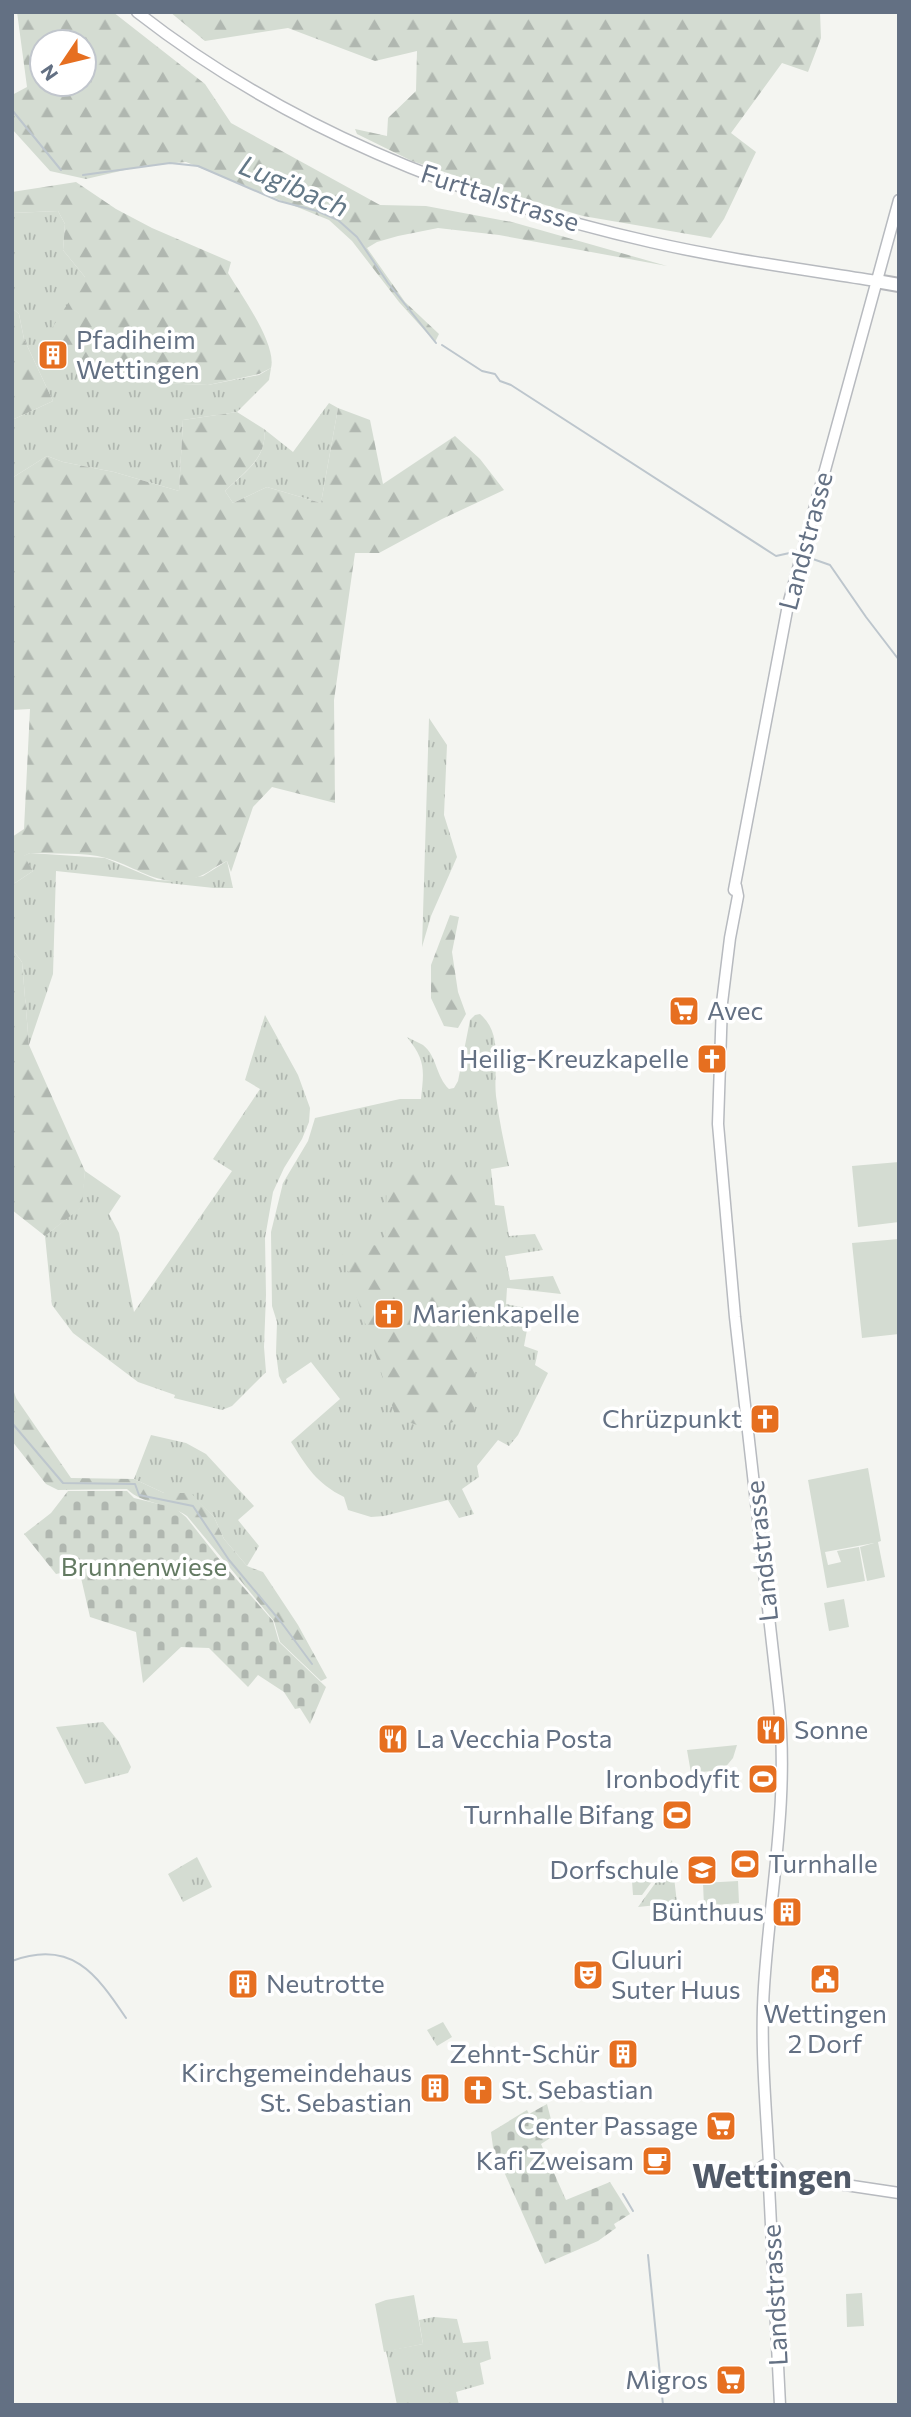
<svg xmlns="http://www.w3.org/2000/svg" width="911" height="2417" viewBox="0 0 911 2417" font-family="Commissioner,sans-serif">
  <defs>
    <pattern id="grass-tufts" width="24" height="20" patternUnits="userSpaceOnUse" patternTransform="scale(1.75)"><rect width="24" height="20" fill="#d4dcd2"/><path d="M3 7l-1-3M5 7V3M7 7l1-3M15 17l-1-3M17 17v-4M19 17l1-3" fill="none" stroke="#b0b7b0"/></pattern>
    <pattern id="forest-firs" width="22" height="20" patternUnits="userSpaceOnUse" patternTransform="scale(1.75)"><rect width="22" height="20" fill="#d4dcd2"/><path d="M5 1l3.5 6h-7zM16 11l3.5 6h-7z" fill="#b0b7b0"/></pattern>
    <pattern id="cemetery-stones" width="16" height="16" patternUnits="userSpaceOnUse" patternTransform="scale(1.75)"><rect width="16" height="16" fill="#d4dcd2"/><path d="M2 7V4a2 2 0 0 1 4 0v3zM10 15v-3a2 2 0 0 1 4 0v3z" fill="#b0b7b0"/></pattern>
  </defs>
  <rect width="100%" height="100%" fill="#f4f5f1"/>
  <path fill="url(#grass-tufts)" d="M58,211L65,224L63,250L85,277L78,369H89L131,382L208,385L259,375L271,368L269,380L237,412L183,420L179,491L114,472L63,462L47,456L12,478V420L53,401L24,339L19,314L12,308V213Z
    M329,403L338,408L321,503L267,487L233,503L225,491C244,473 268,458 264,429L293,452Z
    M429,718L447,745L444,815L457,857L431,916L422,947Z
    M30,853L105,858L157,880L175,881L203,876L227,861L233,888H214L56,871L53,974L29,1045L22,962L12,949V885L33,871L23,856Z
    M480,1014C504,1034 493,1069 496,1096C499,1120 504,1143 509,1166L491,1169L495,1205L504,1206L509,1236L535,1234L543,1250L505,1256L510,1280L553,1276L561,1294L507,1288L506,1304L552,1313L549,1323L529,1319L524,1346L538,1351L535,1365L548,1373L518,1435L509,1446L498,1440L477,1466L479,1477L462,1489L474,1514L459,1518L448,1500L384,1516L371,1517L348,1510L344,1497C316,1483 307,1467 291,1442L340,1399L311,1362L286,1379L287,1382L283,1384L279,1376L276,1353L277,1322L272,1306L271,1232L283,1183L308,1141L315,1118L400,1099H421C424,1070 426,1061 407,1037C412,1040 418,1042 423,1045C437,1056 436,1077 449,1089L454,1088L458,1081L470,1020L475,1015Z
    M265,1015L298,1075L310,1108L309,1122L302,1139L284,1168L273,1192L265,1238L266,1295L264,1347L266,1372L232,1406L222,1410L174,1398L175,1395L138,1382L73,1333L52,1305L45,1236L81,1207L85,1171L121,1196L109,1214L119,1233L134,1312L232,1171L213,1159L260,1089L245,1080Z
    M151,1435L186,1443L206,1454L254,1506L238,1520L259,1546L247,1566L224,1539L214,1517L191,1494L164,1493L134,1479Z
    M103,1722L119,1742L131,1767L128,1773L85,1784L56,1727Z
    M197,1857L212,1887L183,1902L168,1874Z
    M672,1860L677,1903L638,1907Z
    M443,2022L452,2037L437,2046L427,2030Z
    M434,2317L457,2319L463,2343L488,2341L491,2359L480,2363L484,2384L456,2392L459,2405H397L386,2351L423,2344L419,2320Z"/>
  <path fill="url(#forest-firs)" fill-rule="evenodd" d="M17,12H113L205,84L231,123L380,205L426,206L512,222L667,266L499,235L438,228L398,236L377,242L367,248L405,302L439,334L435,342L399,302L352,241L329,220L186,162L142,166L86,179L50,171L12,129V95L27,87ZM84,42V84H42V42Z
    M170,12H820L821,38L808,72L782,63L731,133L756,152L724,219L711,238L583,216L525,199L412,161L357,134L355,129L387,136L388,118L416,91L417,51L375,61L288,28L205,41Z
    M76,182L116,209L152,228L231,262L228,273C241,295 277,344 271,368L259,374L208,385L131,382L89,369H77L52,328L85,277L63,250L65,224L58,211L12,213V192Z
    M12,308L19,314L24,339L53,401L12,420Z
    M338,408L370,420L383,484L455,436L480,459L504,490L442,519L379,553H355L334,700L335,803L272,787L253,807L231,872L227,861C213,867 205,877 188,880C157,886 135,866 106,858C84,852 53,854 30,853L24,856L33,871L12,885V837L24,829L30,709L12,710V478L47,456L63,462L114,472L179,491L183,420L237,412L264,429C268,458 244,472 225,491L233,503L267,487L321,503Z
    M450,915L459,917L452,952L458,992L466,1014L458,1028L444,1026L431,998V965Z
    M12,949L22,962L29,1045L85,1171L82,1207L45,1236L12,1210Z
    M482,1169L474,1414L432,1430L396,1418L340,1246L385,1245L387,1171Z
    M12,1386L16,1398L71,1478L134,1479L164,1493H191L214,1517L224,1539L247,1566L263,1572L298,1625L327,1678L321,1681L280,1642L274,1621L187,1516C167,1502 143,1505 127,1489L58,1490L46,1484L12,1441Z"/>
  <path fill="url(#cemetery-stones)" d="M68,1491H127L134,1498L175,1508L186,1517L224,1565L273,1621L279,1642L326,1687L310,1724L300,1708L295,1709L284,1692L258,1675L248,1687L209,1648L181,1647L143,1683L136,1632L90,1617L79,1569L56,1574L24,1534L51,1513Z
    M547,2104L555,2135L541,2144L566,2200L610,2182L630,2214L614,2224L616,2228L598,2241L545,2264L493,2147L491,2132L527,2110L529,2114Z"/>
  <path fill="#d4dcd2" d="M899,1162V1222L858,1227L852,1166Z
    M899,1239V1334L862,1338L852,1243Z
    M868,1468L881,1541L878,1542L885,1577L867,1581L860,1547L874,1543L825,1552L828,1565L841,1562L837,1551L859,1547L865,1581L827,1588L808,1480Z
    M844,1599L849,1627L829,1631L824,1603Z
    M737,1745L733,1758L723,1770L691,1773L687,1750Z
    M665,1864L642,1895H633L631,1867Z
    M738,1881L739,1903L704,1906L703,1883Z
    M862,2293L864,2326L847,2327L846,2294Z
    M414,2295L423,2344L384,2352L375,2304L386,2300Z"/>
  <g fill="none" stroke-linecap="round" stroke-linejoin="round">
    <path stroke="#bdc6cd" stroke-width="2" d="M12,110L61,170
      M83,175L170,163L198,166L279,201L317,211L338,220L357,237L388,283L436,343
      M442,345L482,371L495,374L500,381L511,385L776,556L794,552
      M810,558L830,565L866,617L899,660
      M12,1423L63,1483L135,1484L139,1495L193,1506L229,1560L281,1622L312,1664
      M12,1961C71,1939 96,1973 126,2018
      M623,2194L633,2211
      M648,2255L663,2405"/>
    <g stroke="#b7babf" stroke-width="13">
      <path id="secondary" d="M137,12C288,130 466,200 651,242C725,259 801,269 876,281
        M736,886L738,896L730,938L722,1003L718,1124L735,1317L779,1705C789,1801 770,1892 764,1987C760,2046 766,2105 769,2164
        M734,890L788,605L899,200
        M759 2174a10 10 0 1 1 20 0a10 10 0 1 1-20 0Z
        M779,2175L899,2193
        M769,2185L780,2405"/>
    </g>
    <g stroke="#b5b7bb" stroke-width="16">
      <path id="highway" d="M876,281L899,285"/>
    </g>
    <use href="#secondary" stroke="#fff" stroke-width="10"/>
    <use href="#highway" stroke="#fff" stroke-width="12"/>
  </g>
  <defs>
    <g id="building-square" transform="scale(1.575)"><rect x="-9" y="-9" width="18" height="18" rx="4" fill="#e66f20" stroke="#fff"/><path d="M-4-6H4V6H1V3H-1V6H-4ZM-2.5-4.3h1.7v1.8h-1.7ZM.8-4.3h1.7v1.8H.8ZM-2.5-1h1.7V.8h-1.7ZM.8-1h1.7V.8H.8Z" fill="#fff"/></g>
    <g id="supermarket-square" transform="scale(1.575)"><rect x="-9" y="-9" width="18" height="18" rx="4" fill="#e66f20" stroke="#fff"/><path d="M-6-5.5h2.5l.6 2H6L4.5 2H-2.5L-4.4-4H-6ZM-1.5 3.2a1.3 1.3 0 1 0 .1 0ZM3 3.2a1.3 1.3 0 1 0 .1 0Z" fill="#fff"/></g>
    <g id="church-square" transform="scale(1.575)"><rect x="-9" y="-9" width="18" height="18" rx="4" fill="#e66f20" stroke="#fff"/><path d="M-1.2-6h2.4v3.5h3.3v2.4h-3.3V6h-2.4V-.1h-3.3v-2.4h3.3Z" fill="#fff"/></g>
    <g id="restaurant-square" transform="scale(1.575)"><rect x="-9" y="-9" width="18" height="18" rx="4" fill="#e66f20" stroke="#fff"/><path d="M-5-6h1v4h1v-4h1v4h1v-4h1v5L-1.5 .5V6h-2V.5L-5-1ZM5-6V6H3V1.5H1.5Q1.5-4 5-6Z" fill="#fff"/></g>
    <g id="stadium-square" transform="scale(1.575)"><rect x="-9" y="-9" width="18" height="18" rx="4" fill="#e66f20" stroke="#fff"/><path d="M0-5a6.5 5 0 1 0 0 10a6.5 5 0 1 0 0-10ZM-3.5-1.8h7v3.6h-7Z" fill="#fff"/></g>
    <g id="school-square" transform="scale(1.575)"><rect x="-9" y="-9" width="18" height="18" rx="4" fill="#e66f20" stroke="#fff"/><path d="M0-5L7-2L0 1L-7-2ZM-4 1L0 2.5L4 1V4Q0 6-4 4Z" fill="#fff"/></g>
    <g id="theatre-square" transform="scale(1.575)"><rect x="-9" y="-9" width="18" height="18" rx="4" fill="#e66f20" stroke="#fff"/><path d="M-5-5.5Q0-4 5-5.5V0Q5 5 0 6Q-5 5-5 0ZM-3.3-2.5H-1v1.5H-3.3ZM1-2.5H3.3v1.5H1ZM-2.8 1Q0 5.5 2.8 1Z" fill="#fff"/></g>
    <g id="civic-square" transform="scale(1.575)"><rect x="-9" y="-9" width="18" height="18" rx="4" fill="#e66f20" stroke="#fff"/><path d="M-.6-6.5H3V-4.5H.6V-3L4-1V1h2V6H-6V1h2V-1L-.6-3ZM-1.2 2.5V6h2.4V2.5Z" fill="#fff"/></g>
    <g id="cafe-square" transform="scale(1.575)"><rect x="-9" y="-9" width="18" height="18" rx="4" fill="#e66f20" stroke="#fff"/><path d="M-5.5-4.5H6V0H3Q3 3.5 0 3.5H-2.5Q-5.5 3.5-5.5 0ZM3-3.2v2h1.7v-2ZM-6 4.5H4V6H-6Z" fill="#fff"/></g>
  </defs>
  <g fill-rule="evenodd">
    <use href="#building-square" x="53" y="355"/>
    <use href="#supermarket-square" x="684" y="1011"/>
    <use href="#church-square" x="712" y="1059"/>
    <use href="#church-square" x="389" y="1314"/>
    <use href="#church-square" x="765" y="1419"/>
    <use href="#restaurant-square" x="771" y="1730"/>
    <use href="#restaurant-square" x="393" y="1739"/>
    <use href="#stadium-square" x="763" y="1779"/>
    <use href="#stadium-square" x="677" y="1815"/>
    <use href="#stadium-square" x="745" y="1864"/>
    <use href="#school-square" x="702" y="1870"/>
    <use href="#building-square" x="787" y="1912"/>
    <use href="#theatre-square" x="588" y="1975"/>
    <use href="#civic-square" x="825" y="1979"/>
    <use href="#building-square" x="243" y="1984"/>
    <use href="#building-square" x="623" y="2054"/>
    <use href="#building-square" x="435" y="2088"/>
    <use href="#church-square" x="478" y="2090"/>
    <use href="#supermarket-square" x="721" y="2126"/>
    <use href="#cafe-square" x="657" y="2161"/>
    <use href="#supermarket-square" x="731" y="2380"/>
  </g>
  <g text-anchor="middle" stroke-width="7" stroke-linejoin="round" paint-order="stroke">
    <g font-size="26" fill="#637083" stroke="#fff">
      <text transform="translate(500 198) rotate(18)" y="9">Furttalstrasse</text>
      <text transform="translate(806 541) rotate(-75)" y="9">Landstrasse</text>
      <text transform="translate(762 1551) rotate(-96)" y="9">Landstrasse</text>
      <text transform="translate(775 2295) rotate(-93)" y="9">Landstrasse</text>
    </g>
    <g font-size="26" fill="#637083" stroke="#fff" text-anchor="end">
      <text x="76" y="349" text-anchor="start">Pfadiheim<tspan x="76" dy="30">Wettingen</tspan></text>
      <text x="707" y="1020" text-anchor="start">Avec</text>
      <text x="689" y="1068">Heilig-Kreuzkapelle</text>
      <text x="412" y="1323" text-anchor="start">Marienkapelle</text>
      <text x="742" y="1428">Chrüzpunkt</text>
      <text x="794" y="1739" text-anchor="start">Sonne</text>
      <text x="416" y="1748" text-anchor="start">La Vecchia Posta</text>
      <text x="740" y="1788">Ironbodyfit</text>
      <text x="654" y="1824">Turnhalle Bifang</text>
      <text x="768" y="1873" text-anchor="start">Turnhalle</text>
      <text x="679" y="1879">Dorfschule</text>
      <text x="764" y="1921">Bünthuus</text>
      <text x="611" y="1969" text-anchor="start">Gluuri<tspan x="611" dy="30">Suter Huus</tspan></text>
      <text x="266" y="1993" text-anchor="start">Neutrotte</text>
      <text x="825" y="2023" text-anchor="middle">Wettingen<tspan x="825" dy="30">2 Dorf</tspan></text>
      <text x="600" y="2063">Zehnt-Schür</text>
      <text x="412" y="2082">Kirchgemeindehaus<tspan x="412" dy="30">St. Sebastian</tspan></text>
      <text x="501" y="2099" text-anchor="start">St. Sebastian</text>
      <text x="698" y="2135">Center Passage</text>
      <text x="634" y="2170">Kafi Zweisam</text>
      <text x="708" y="2389">Migros</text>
    </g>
    <g font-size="26" fill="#637a62" stroke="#fff">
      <text x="144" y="1576">Brunnenwiese</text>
    </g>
    <g font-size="28" font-style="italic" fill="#637887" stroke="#fff">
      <text transform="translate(294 186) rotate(23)" y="10">Lugibach</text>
    </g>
    <g font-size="33" font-weight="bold" fill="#515a68" stroke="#fff">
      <text x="772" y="2188">Wettingen</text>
    </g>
  </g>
  <rect width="911" height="2417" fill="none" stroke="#637083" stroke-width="28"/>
  <g transform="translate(63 63) rotate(235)"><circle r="33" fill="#ffffff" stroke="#c1c6cd" stroke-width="2"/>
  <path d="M0-5L12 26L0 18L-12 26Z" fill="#e66f20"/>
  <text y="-10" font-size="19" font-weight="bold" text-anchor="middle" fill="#637083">N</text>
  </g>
</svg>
